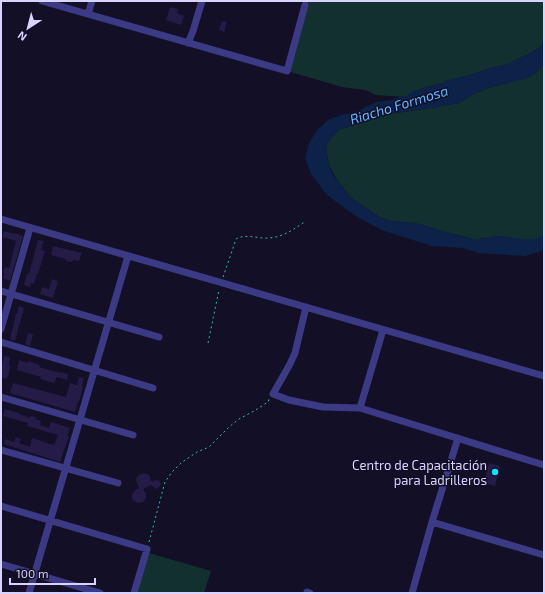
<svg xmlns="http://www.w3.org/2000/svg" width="545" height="594" viewBox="0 0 545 594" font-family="'Exo 2',sans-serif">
  <rect width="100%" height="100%" fill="#130f26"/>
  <path fill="#12302f" d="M307,1H544V40L541,47L527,55L520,58L506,65L490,68L474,74L449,80L442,83L427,87L412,92L406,97L375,95L370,92L365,90L342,87L287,71Z
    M544,64V236L535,239H520L500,236L478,239H473L452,234L419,224L413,223L392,221L381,218L351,198L338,181L329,166L326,147L328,142L338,130L348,127L372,117L396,113L431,108L459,103L472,95L488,88L519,80L536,73L542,66Z
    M149,553L211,571L204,593H137Z"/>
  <path fill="#0c2248" d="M544,40V65L542,66L536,73L528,78L488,88L472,95L459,103L431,108L396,113L372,117L353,125L338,130L328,142L326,147L329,167L334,176L347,193L351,198L381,218L393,221L413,223L419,224L439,230L458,236L473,239H484L488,237L500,236L520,239H535L544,236V250L525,256L478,253L463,248L432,246L384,231L374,226L354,215L327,195L311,174L305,158L309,143L317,130L328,120L338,116L358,111L376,102L392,100L401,96H406L412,92L427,87L442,83L449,80L474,74L490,68L506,65L520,58L527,55L541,47Z"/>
  <path fill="#241b47" d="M170,7L178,9L177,13L184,16L181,25L166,20Z
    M222,21L227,22L224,32L219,30Z
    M4,231L14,234L15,233L23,236L10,281L3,278L5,273L3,272L5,267L9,268L16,241L2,237Z
    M38,240L44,241L41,250L45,251L38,274L37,273L34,284L31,283L30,287L24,285L27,273L29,274Z
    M53,246L82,253L79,261L73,260L72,262L66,261V259L51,255Z
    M52,279L58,281L53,298L40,294L42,287L49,289Z
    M19,306L24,308L15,341L10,339L16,314H17Z
    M28,333L33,334L30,346L25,344Z
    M4,356L10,357L9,366H11L7,379L1,377V370Z
    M19,360L28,363V361L40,365L39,367L61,373V372L68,374L67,380L57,377L54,383L40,379L41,377L17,370Z
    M79,377L84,378L82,386L83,387L81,395L79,402H78L75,412L10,393L13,383L66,397L70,383L77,385Z
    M5,409L19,413V414L30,418V416L36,417L35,419L41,421L40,425L49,428L51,422L70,428L67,436H69L60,462L4,444L5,439L14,442L16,437L21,439L19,443L30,447L32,438L54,445L58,435L27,426L28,423L3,416Z
    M489,463L500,466L495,486L484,483Z
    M144,473L149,475L151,481L160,480L159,481L161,484L160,486L158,488L156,489L151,485L143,489L146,493V498L143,502L138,503L134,501L132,499V494L135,490L139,488L136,480L137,477L139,475Z"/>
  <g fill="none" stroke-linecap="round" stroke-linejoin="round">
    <path stroke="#2fb8b0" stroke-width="1" stroke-dasharray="2 3" stroke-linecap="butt" d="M223,277L229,260L235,242L237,238C246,235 254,237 262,238C281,239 291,231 306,221
      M208,343L219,290
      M149,542L165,482L172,472L181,463L197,452L209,447L229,427L239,419L254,411L268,402L269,399"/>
    <path stroke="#3d3a85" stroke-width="7" d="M42,1L287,71L305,5
      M88,14L92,1
      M188,43L193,31L202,1
      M1,219L544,376
      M1,291L159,337
      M306,307L295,353L290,364L273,394L289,400L323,407L360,408L544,465
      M1,329L30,228
      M1,342L153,388
      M1,397L133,435
      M360,408L383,330
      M1,450L118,483
      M1,506L147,549L134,593
      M432,522L544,555
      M1,564L100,593
      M29,593L128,256
      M307,593V592L310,593
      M412,593L432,522L458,438"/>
  </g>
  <circle fill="#00e5ff" stroke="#130f26" stroke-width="1.5" cx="495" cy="472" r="4"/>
  <g text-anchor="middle" stroke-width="3" stroke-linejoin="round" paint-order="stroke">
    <g font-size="13" fill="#d9d4ff" stroke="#130f26" text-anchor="end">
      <text x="487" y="470">Centro de Capacitación<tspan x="487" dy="15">para Ladrilleros</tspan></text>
    </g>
    <g font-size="14" font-style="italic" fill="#62b6ff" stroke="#130f26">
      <text transform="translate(399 105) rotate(-17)" y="5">Riacho Formosa</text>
    </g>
  </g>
  <rect width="545" height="594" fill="none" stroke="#d9d4ff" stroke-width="4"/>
  <g transform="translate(28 28) rotate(216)" stroke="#130f26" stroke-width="3" paint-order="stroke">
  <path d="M0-3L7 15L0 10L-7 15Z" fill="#d9d4ff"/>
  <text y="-6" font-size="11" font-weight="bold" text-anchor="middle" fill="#d9d4ff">N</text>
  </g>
  <path d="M10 578v6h85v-6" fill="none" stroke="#d9d4ff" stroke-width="2"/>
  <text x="16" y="578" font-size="12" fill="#d9d4ff" stroke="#130f26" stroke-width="3" paint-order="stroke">100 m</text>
</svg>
